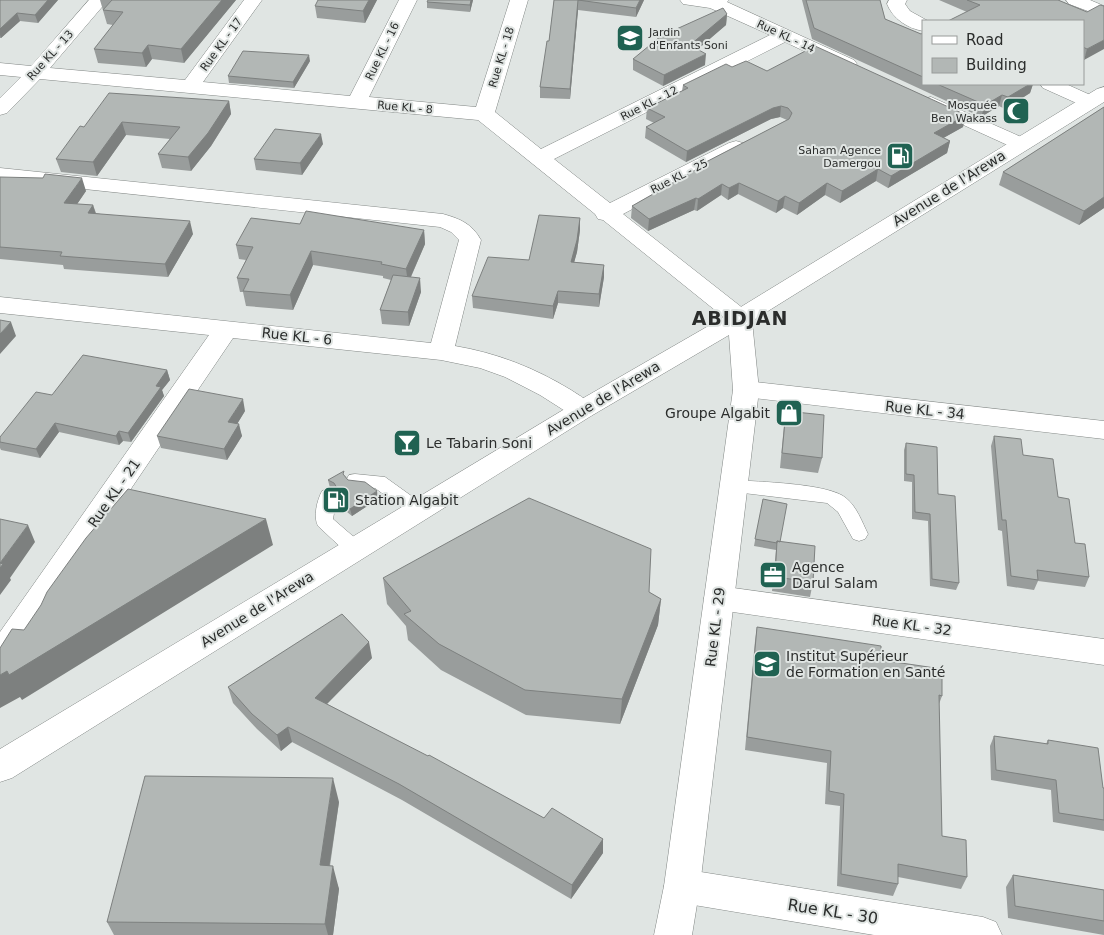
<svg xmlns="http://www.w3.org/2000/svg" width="1104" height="935" viewBox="0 0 1104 935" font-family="'DejaVu Sans',sans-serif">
  <rect width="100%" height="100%" fill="#e0e5e3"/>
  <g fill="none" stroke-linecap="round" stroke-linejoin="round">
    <g stroke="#818684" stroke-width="1">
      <path id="lane" d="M355,474L385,477L424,505L427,510L424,515L418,517L412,515L375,488L349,485L346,480L349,475Z
        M733,480C758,482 828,483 846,498C857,507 862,522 868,534L865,539L859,541L853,539L838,512L827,503L727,491L724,486L727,481Z
        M328,489L334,491L337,496L333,519L362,544L364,549L362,554L355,556L348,554L318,526C313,517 317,500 322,491Z"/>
    </g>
    <g stroke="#818684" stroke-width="1">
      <path id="street" d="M89,0H108L50,68L185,80L244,0H262L203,82L350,96L399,0H417L369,97L476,107L510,0H528L495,112L541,149L770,35L710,8L683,4L680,0H729L727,2L854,60L857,64L854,68L847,70L840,68L785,42L554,159L610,203L729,143L736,141L743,143L746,147L743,151L623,214L749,313L752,318L749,323L740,326L731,323L603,220L598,219L595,214L478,120L40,79L7,113L0,115V98L21,77L0,75V63L31,66Z
        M889,0H907L905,4L910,11L928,21H923V31C907,28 893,19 887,4Z
        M1040,84H1066L1097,98L1100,102L1097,106L1090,108L1083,106L1043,88Z
        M931,97L1028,140L1031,144L1028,148L1021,150L1014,148L924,107L921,103L924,99Z
        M0,168L443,214C461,219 472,224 481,240L455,346C497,353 535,368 571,390C580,396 590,401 595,410L591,416L582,419L573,416L540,395L505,377L480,368L441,360L233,338L11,666L0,670V632L209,335L0,313V297L431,343L459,240L451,232L440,227L0,180Z
        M746,381L1104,421V439L737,396L733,390L737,384Z
        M719,586L1104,639V665L719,610L708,606L704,598L708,590Z
        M682,869L983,917L996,922L1002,935H874L682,903L669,898L664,886L669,874Z"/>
    </g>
    <g stroke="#818684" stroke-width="1">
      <path id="secondary" d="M1066,0H1090L1104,6V17L1069,4Z
        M1104,87V102L752,321L759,390L700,886L692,935H654L664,886L733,390L729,335L591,416L12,778L0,782V749L573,404L731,313L1097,89Z"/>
    </g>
    <use href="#lane" fill="#fff" fill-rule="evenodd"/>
    <use href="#street" fill="#fff" fill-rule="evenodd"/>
    <use href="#secondary" fill="#fff" fill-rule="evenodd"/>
  </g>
  <path fill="#999d9c" d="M0,0H58L38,23L20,21L1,38H0Z
    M100,0H236L184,63L152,59L146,67L98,63L94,49L113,25L107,24Z
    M377,0L365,23L317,18L315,6Z
    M473,0L470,12L427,8V2Z
    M554,0H644L636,17L578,10L570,99L540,98V87L549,41Z
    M802,0H880L885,19L921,34L923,33V84H1033L1030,93L1005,109L999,106L981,117L812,39Z
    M939,0H1058L1087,12L1104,6L1084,60H1083V21L967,12Z
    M727,14L726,25L697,49L705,65L663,86L633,70V59Z
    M310,61L294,88L229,83L228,76Z
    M732,67L767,71L963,127L943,138L950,141L947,153L888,188L876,181L840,203L825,195L797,215L783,208L776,213L738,194L728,200L721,195L697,211L694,210L648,231L631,218L632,206L704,165V163L787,120L780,117L771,119L686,162L645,138L646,127L654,123L646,119L647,108L682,91L683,85Z
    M229,101L231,114L211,146L191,171L162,168L158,154L170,139L126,135L97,176L61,172L56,159L84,127Z
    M1104,107V208L1079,225L999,185L1003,172Z
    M323,144L302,175L256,170L254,159Z
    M0,177L86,191L77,204L93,205L96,213L193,234L168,277L64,269L63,265L0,259Z
    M580,218V230L577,252L574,262L604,265V277L599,307L558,303L553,319L473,308L472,296L529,260Z
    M300,224L424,230L425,244L411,277L421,292L409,326L382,324L380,310L391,280L383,278V276L313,265L293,310L246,306L243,292H240L237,278L246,260L239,259L236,245Z
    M167,370L170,380L162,390L164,396L131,442L123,441L119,445L59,432L40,458L1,450L0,448V437L52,395Z
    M245,411L237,424L242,436L227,460L161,448L157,436Z
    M786,411L822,458L818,473L780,468L784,425Z
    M994,436L1023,455L1058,497L1075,543L1089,577L1085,587L1038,581L1034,590L1007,586L1002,531L998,530L991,446Z
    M906,443L938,494L959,583L956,590L930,586L928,521L912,519V482L904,481V450Z
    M345,476L348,480L378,499L352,516L337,504L336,497L337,492L336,490L330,488L328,480Z
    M763,499L780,542L813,582L810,597L772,591L776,550L754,546Z
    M383,578L649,592L661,599L658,625L620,724L526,715L441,670L408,640L406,626L387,604Z
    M757,627L881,660L942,696L939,704L942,836L967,877L961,889L898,877V884L893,896L837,886L840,806L825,804L827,763L745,750L755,641Z
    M372,658L327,704L544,818L603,839V853L571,899L402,800L292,742L281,751L257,729L233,703L228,687Z
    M994,736L1046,744L1048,740L1103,788H1104V831L1053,822L1051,790L991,780L990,746Z
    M339,802L330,866L339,889L333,935H114L107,922Z
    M1013,875L1104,890V935L1008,918L1006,887Z"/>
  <path fill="#7d807f" d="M48,0H58L38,23L35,15Z
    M222,0H236L184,63L181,49Z
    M369,0H377L365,23L363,11Z
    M471,0H473L470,12V5Z
    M578,0V10L570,99V89Z
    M640,0H644L636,17V8Z
    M17,13L20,21L1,38L0,35V29Z
    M727,14L726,25L689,57L690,45Z
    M1104,40V49L1084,60L1087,49Z
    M148,45L152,59L146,67L142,53Z
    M706,54L705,65L663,86L664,75Z
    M309,55L310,61L294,88L293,82Z
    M1030,84H1033L1030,93L1005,109L1008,97Z
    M1002,95L999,106L981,117L985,105Z
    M229,101L231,114L211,146L191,171L188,157Z
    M781,106L780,117L771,119L686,162L687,151L773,108Z
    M966,115L963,127L931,145L934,133Z
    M122,122L126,135L97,176L93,162Z
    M321,134L323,144L302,175L300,163Z
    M950,141L947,153L888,188L891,176Z
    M878,169L876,181L840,203L842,191Z
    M82,178L86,191L69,216L64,203Z
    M739,183L738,194L728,200L729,188Z
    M827,183L825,195L797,215L799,203Z
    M722,184L721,195L697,211L698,199Z
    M785,196L783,208L776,213L778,201Z
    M1104,197V208L1079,225L1084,211Z
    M696,198L694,210L648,231L649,219Z
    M93,205L97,218L88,213Z
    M580,218V230L577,252L571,274V262Z
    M190,221L193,234L168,277L165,264Z
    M424,230L425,244L408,283L406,269Z
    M311,251L313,265L293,310L290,295Z
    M604,265V277L599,307V294Z
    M420,278L421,292L409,326L408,312Z
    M558,291V303L553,319V306Z
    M11,322L16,336L0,354V334Z
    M167,370L170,380L162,390L164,396L131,442L128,433L156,386Z
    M243,399L245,411L231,434L228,422Z
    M55,423L59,432L40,458L36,449Z
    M239,424L242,436L227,460L224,449Z
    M119,431L123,441L119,445L116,436Z
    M377,491L378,499L352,516L350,509Z
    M266,519L273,545L22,700L20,697L0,708V675Z
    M28,525L35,542L10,578L11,580L0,595V563Z
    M661,599L658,625L620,724L622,699Z
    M369,642L372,658L318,713L315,698Z
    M288,727L292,742L281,751L277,735Z
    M333,778L339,802L326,888L320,865Z
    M603,839V853L571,899L572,885Z
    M333,866L339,889L333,935H328L325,924Z"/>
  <path fill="#b2b7b5" stroke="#7d807f" d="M0,0H48L35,15L17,13L0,29Z
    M112,0H222L181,49L148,45L142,53L94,49L123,12L103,10Z
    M318,0H369L363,11L315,6Z
    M428,0H471L470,5L427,2Z
    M554,0H578L570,89L540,87L547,41H549Z
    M578,0H640L636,8Z
    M806,0H880L885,19L921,34L923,33V77L814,28Z
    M967,0H1058L1087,12L1100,5L1104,6V40L1087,49L1083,47V21H948L980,5Z
    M723,8L727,14L690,45L706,54L664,75L633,59L661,36Z
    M815,46L966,115L934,133L950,141L891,176L878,169L842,191L827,183L799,203L785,196L778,201L739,183L729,188L722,184L698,199L696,198L649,219L632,206L706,164L704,163L789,119L792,113L788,108L781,106L773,108L687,151L646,127L665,117L647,108L688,88L683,85L726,64L732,67L746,61L767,71Z
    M243,51L309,55L293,82L228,76Z
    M937,84H1030L1008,97L1002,95L985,105Z
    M109,93L229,101L208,133L188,157L158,154L180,127L122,122L93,162L56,159L80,126L84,127Z
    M1104,107V197L1084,211L1003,172Z
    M275,129L321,134L300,163L254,159Z
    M45,174L82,178L64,203L93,205L88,213L190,221L165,264L60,256L62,252L0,247V177L43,178Z
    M306,211L424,230L406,269L381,264L382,262L311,251L290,295L243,291L249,279L237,278L253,247L236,245L251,218L300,224Z
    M539,215L580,218L577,240L571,262L604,265L599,294L558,291L553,306L472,296L488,257L529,260Z
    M393,275L420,278L408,312L380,310Z
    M0,320L11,322L0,334Z
    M83,355L167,370L156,386L161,387L128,433L119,431L116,436L55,423L36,449L0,442V437L36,392L52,395Z
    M189,389L243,399L228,422L239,424L224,449L157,436Z
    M786,411L824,415L822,458L782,453Z
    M994,436L1021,439L1023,455L1053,459L1058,497L1069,499L1075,543L1085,544L1089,577L1037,570L1038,580L1011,576L1006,520H1002Z
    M906,443L937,447L938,494L955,496L959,583L932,579L930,514L915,512L914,475L906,474Z
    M344,471L343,474L348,480L365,482L377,491L350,509L336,497L337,488L334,483L328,480Z
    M128,489L266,519L9,675L7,671L0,675V648L12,629L24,630L41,605L47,592L86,538Z
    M529,498L651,549L649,592L661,599L622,699L525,690L439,644L404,614L411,611L383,578Z
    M763,499L787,504L780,542L777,541V543L755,539Z
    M0,519L28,525L0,563L3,564L0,568Z
    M777,541L815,546L813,582L775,577Z
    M342,614L369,642L315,698L428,756L429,755L544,818L552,808L603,839L572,885L399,784L288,727L277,735L252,714L228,687Z
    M757,627L881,646V660L942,669V696L939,695L942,836L966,840L967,877L898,864V884L841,874L844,794L829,791L831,751L747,737Z
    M994,736L1048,744V740L1098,748L1103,788H1104V820L1059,813L1056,780L996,770Z
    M145,776L333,778L320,865L333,866L325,924L107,922Z
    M1013,875L1104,890V921L1015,906Z"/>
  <defs>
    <g id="school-square" transform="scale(1.4375)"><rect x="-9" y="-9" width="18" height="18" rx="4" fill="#206252" stroke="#e0e5e3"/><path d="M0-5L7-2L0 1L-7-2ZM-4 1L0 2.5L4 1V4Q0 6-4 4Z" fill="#fff"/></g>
    <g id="mosque-square" transform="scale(1.4375)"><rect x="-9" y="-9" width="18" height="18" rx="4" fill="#206252" stroke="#e0e5e3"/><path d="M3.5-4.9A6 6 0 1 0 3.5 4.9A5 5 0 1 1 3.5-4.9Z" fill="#fff"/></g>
    <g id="fuel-square" transform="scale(1.4375)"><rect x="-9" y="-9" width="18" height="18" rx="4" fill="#206252" stroke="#e0e5e3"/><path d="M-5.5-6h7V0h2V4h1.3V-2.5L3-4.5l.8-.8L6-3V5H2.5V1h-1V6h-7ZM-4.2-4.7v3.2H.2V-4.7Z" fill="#fff"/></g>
    <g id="shop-square" transform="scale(1.4375)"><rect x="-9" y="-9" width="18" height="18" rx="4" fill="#206252" stroke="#e0e5e3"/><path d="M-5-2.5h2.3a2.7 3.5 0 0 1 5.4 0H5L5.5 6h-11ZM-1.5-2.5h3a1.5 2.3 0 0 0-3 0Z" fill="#fff"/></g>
    <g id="bar-square" transform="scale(1.4375)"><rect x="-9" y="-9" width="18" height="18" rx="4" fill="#206252" stroke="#e0e5e3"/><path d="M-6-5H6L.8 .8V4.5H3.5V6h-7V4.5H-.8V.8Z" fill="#fff"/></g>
    <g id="office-square" transform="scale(1.4375)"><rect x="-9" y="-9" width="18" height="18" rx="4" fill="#206252" stroke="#e0e5e3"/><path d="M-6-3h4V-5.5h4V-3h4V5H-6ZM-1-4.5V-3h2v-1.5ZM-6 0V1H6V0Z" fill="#fff"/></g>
    <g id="university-square" transform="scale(1.4375)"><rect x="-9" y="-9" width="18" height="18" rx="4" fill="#206252" stroke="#e0e5e3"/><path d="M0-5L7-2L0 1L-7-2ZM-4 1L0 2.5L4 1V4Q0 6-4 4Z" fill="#fff"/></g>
  </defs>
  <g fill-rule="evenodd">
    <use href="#school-square" x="630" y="38"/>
    <use href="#mosque-square" x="1016" y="111"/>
    <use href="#fuel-square" x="900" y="156"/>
    <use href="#shop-square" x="789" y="413"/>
    <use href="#bar-square" x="407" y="443"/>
    <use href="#fuel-square" x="336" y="500"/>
    <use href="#office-square" x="773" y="575"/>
    <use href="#university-square" x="767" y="664"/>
  </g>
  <g text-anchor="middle" stroke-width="4" stroke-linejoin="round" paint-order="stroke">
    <g font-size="11" fill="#2b2d2c" stroke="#e0e5e3" text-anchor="end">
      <text x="649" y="36" text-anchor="start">Jardin<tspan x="649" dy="13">d'Enfants Soni</tspan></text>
      <text x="997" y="109">Mosquée<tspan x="997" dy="13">Ben Wakass</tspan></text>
      <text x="881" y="154">Saham Agence<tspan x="881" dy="13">Damergou</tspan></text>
    </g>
    <g font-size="11" fill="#2b2d2c" stroke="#e0e5e3">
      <text transform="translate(786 36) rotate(25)" y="4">Rue KL - 14</text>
      <text transform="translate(221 44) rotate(-54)" y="4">Rue KL - 17</text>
      <text transform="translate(382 51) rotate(-64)" y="4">Rue KL - 16</text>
      <text transform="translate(50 55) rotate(-48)" y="4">Rue KL - 13</text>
      <text transform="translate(501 57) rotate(-73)" y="4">Rue KL - 18</text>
      <text transform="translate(649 103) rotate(-27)" y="4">Rue KL - 12</text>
      <text transform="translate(405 107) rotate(5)" y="4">Rue KL - 8</text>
      <text transform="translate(679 176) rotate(-27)" y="4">Rue KL - 25</text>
    </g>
    <g font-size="14" fill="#2b2d2c" stroke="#e0e5e3">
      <text transform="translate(949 188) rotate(-32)" y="5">Avenue de l'Arewa</text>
      <text transform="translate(297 336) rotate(6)" y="5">Rue KL - 6</text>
      <text transform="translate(603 398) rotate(-31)" y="5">Avenue de l'Arewa</text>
      <text transform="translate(925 410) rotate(6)" y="5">Rue KL - 34</text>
      <text transform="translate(114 493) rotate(-55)" y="5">Rue KL - 21</text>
      <text transform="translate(257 609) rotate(-32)" y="5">Avenue de l'Arewa</text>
      <text transform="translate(912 625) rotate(8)" y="5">Rue KL - 32</text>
      <text transform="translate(715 627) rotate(-83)" y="5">Rue KL - 29</text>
    </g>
    <g font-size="14" fill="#2b2d2c" stroke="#e0e5e3" text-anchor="start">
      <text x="770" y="418" text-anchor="end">Groupe Algabit</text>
      <text x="426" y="448">Le Tabarin Soni</text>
      <text x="355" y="505">Station Algabit</text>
      <text x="792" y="572">Agence<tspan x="792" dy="16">Darul Salam</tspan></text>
      <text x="786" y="661">Institut Supérieur<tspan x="786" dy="16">de Formation en Santé</tspan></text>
    </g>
    <g font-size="16" fill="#2b2d2c" stroke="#e0e5e3">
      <text transform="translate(833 911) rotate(9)" y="6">Rue KL - 30</text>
    </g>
    <g font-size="19" font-weight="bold" letter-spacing="1" fill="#2b2d2c" stroke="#e0e5e3">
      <text x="740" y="325">ABIDJAN</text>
    </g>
  </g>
  <rect x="922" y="20" width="162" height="65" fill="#e0e5e3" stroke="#989b9a"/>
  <rect x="932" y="36" width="25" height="8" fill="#ffffff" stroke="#989b9a"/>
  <text x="966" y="45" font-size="15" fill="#2b2d2c">Road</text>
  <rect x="932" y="58" width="25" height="15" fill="#b2b7b5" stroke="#989b9a"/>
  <text x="966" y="70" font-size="15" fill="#2b2d2c">Building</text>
</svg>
